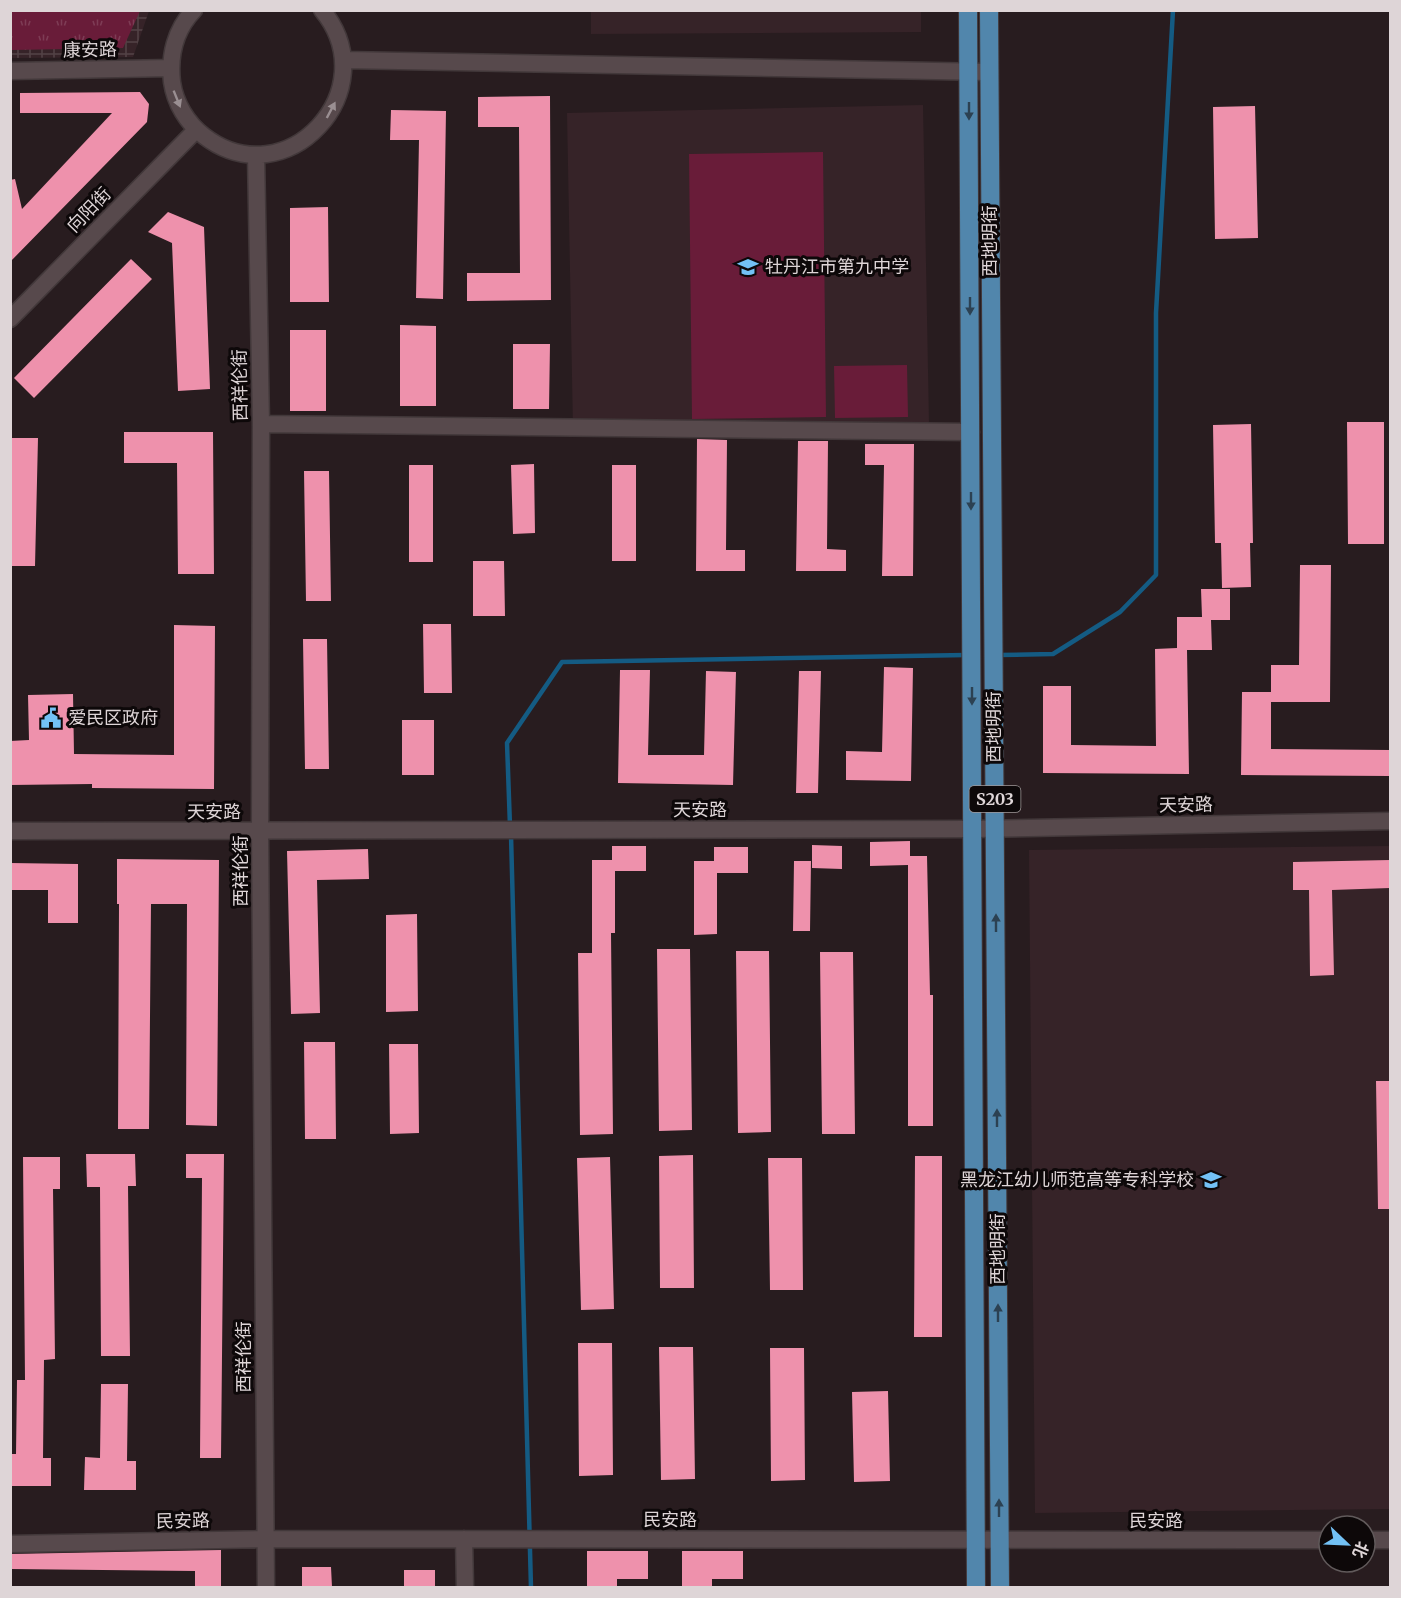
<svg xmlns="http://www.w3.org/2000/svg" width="1401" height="1598" viewBox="0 0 1401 1598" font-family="Merriweather,'Noto Sans SC',serif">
  <defs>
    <pattern id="industrial-grid" width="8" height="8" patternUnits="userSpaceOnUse" patternTransform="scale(1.5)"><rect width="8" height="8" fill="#362328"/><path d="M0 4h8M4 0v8" fill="none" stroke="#534246"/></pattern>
    <pattern id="grass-tufts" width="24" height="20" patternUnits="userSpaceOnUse" patternTransform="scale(1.5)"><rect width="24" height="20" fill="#691c39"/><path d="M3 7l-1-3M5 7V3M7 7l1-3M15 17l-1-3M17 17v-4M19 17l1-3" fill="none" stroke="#7e3c55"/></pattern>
  </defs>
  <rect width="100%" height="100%" fill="#281c1f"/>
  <path fill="#362328" d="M591,11H921V32L591,34Z
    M923,105L929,422L573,429L567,113Z
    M1390,846V1509L1035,1513L1029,850Z"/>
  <path fill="url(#industrial-grid)" d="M10,11H149L133,57L11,58Z"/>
  <path fill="url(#grass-tufts)" d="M10,11L11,10L140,11L123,48L11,50Z"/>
  <path fill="#691c39" d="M823,152L826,417L692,419L689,154Z
    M907,365L908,417L835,418L834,366Z"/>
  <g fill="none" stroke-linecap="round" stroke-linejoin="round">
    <path stroke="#145b83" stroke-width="4.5" d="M998,655L1053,654L1120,612L1156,575V313L1173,10
      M510,826L507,743L562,662L966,655
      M511,835L531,1588"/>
  </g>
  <path fill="#ee91ac" d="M140,92L149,104L147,122L10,262V180L15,179L22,209L112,113H20V93Z
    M550,96L551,300L467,301V273H520L519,127H478V97Z
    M1255,106L1258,238L1215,239L1213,107Z
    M391,110L446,111L443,299L416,298L419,140H390Z
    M328,207L329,302H290V208Z
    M168,212L204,227L210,389L178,391L172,243L148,232Z
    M131,259L152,279L34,398L14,378Z
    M400,325L436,326V406H400Z
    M290,330H326V411H290Z
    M513,344H550L549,409H513Z
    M1347,422H1384V544H1348Z
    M1251,424L1253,543H1250L1251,587L1222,588L1221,543H1215L1213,425Z
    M124,432H213L214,574H178L177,463H124Z
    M10,438H38L35,566H10Z
    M697,439L727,440L726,550H745V571H696Z
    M798,441H828L827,549L846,550V571H796Z
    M865,444H914L913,576H882L884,465H865Z
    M534,464L535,533L513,534L511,465Z
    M409,465H433V562H409Z
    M612,465H636V561H612Z
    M304,471H329L331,601H306Z
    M473,561H504L505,616H473Z
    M1300,565H1331L1330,702H1271V749L1390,750V776L1241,775L1242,692H1271V665H1299Z
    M1201,589H1230V620H1211L1212,650H1187L1189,774L1043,773V686H1071V745L1156,746L1155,649L1177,648V617H1202Z
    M423,624H451L452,693H424Z
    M174,625L215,626L214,789L92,788V784L10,785V741L29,740L28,695L73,694L74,754L174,755Z
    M303,639H327L329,769H305Z
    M884,667L913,668L911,781L846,780V751L882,752Z
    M620,670H650L648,755H704L706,671L736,672L733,785L618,783Z
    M799,671H821L818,793H796Z
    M402,720H434V775H402Z
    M910,841V856H927L930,995H933V1126H908V865L870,866V842Z
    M812,845L842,846V869L812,868Z
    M612,846H646V871H615V933H611L613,1134L580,1135L578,953H592V860H612Z
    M714,847H748V873H717V934L694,935V861H714Z
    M368,849L369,879L317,880L320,1013L291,1014L287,851Z
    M117,859L219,860L217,1126L186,1125L187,904H151L149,1129H118L119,904H117Z
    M1390,860V888L1332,890L1334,975L1310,976L1309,890H1293V862Z
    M794,861H811L810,931H793Z
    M10,863L78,864V923H48V890H10Z
    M417,914L418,1011L386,1012V915Z
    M657,949H690L692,1130L659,1131Z
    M736,951H769L771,1132L738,1133Z
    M820,952H853L855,1134H822Z
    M304,1042H335L336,1139H305Z
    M389,1044H418L419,1133L390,1134Z
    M1376,1081H1390V1209H1378Z
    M86,1154H135L136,1186H128L130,1356H101L100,1187H87Z
    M186,1154H224L221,1458H200L202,1178H186Z
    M693,1155L694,1288H660L659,1156Z
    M915,1156H942V1337H914Z
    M23,1157H60V1189H53L55,1359L44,1360L43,1458H51V1486H10V1454H16L17,1380H25Z
    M610,1157L614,1309L581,1310L577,1158Z
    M768,1158H802L803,1290H770Z
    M578,1343H612L613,1475L579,1476Z
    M659,1347H693L695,1479L661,1480Z
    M770,1348H804L805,1480L771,1481Z
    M101,1384H128L127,1461H136V1490H84L85,1457L100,1458Z
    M888,1391L890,1481L854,1482L852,1392Z
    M221,1550V1587H195V1571L10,1569V1554Z
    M587,1551H648V1579H617V1587H587Z
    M682,1551H743V1579H712V1587H682Z
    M302,1567H331L332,1587H302Z
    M404,1570H435V1587H404Z"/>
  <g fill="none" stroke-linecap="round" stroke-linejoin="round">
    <g stroke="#42383a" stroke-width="19">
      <path id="minor" d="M194,10C175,30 169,56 172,82C175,103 187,123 204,136C286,199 388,90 322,10
        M344,60L989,72
        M10,71L171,68
        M256,155L261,424L260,831L266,1588
        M10,319L196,130
        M261,424L971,432
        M10,831L973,829L1390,821
        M464,1539L465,1588
        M1365,1540H1390
        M10,1544L265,1539L1329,1540"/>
    </g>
    <g stroke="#42383a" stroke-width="20">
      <path id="major" d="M968,10L976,1588
        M989,10L1000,1588"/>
    </g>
    <use href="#minor" stroke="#57494c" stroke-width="16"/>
    <use href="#major" stroke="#5186ac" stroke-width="18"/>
  </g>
  <defs><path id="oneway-solid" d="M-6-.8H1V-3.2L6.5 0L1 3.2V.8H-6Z" transform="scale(1.5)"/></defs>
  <g fill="#9a8f92">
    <use href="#oneway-solid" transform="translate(177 99) rotate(68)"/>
    <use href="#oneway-solid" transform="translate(331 110) rotate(-62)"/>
  </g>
  <g fill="#2c4152">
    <use href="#oneway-solid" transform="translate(969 111) rotate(90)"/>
    <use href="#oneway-solid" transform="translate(970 306) rotate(90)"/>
    <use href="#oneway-solid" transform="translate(971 501) rotate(90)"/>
    <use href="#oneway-solid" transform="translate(972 696) rotate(90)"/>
    <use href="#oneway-solid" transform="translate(996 923) rotate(-90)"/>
    <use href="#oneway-solid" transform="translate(997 1118) rotate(-90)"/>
    <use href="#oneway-solid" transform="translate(998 1313) rotate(-90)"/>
    <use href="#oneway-solid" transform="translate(999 1508) rotate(-90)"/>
  </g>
  <defs>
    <g id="school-bare" transform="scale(1.62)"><path d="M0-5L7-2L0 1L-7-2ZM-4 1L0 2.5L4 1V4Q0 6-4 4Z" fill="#73c1f5" stroke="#0d0809" stroke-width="2.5" paint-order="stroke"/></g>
    <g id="civic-bare" transform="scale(1.62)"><path d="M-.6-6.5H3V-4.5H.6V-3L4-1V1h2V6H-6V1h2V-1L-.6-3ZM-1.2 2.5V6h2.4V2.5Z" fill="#73c1f5" stroke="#0d0809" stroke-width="2.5" paint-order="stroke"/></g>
  </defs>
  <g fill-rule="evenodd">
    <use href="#school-bare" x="748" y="267"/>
    <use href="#civic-bare" x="51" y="718"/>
    <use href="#school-bare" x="1211" y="1180"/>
  </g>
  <g text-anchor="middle" stroke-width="6" stroke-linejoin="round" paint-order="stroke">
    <rect fill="#0d0809" stroke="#9f9899" stroke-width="1.5" x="969.5" y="786" width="51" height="26" rx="4.5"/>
    <g font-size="16" font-weight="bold" fill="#ded5d7">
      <text x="995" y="805">S203</text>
    </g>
    <g font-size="18" fill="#ded5d7" stroke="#0d0809">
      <text transform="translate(90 50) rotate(-1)" y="6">康安路</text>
      <text transform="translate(89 210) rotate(-46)" y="6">向阳街</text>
      <text transform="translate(990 241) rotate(-90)" y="6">西地明街</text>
      <text transform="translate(240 385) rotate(-91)" y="6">西祥伦街</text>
      <text transform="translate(994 727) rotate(-90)" y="6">西地明街</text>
      <text transform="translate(1186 805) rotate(-1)" y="6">天安路</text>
      <text x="700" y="816">天安路</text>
      <text x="214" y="818">天安路</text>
      <text transform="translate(241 871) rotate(-90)" y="6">西祥伦街</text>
      <text transform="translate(998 1249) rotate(-90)" y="6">西地明街</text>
      <text transform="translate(244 1357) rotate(-90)" y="6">西祥伦街</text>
      <text x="670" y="1526">民安路</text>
      <text transform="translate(183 1521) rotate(-1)" y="6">民安路</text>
      <text x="1156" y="1527">民安路</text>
    </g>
    <g font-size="18" fill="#ded5d7" stroke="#0d0809" text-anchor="start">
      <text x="765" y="273">牡丹江市第九中学</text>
      <text x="68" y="724">爱民区政府</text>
      <text x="1194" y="1186" text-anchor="end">黑龙江幼儿师范高等专科学校</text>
    </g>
  </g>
  <rect width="1401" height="1598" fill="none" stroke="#ded5d7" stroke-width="24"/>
  <g transform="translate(1347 1544) rotate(113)"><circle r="28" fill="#0d0809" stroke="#615a5b" stroke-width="1.5"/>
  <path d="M0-4.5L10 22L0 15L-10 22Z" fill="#73c1f5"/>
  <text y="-9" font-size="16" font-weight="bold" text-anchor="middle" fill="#ded5d7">北</text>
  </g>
</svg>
